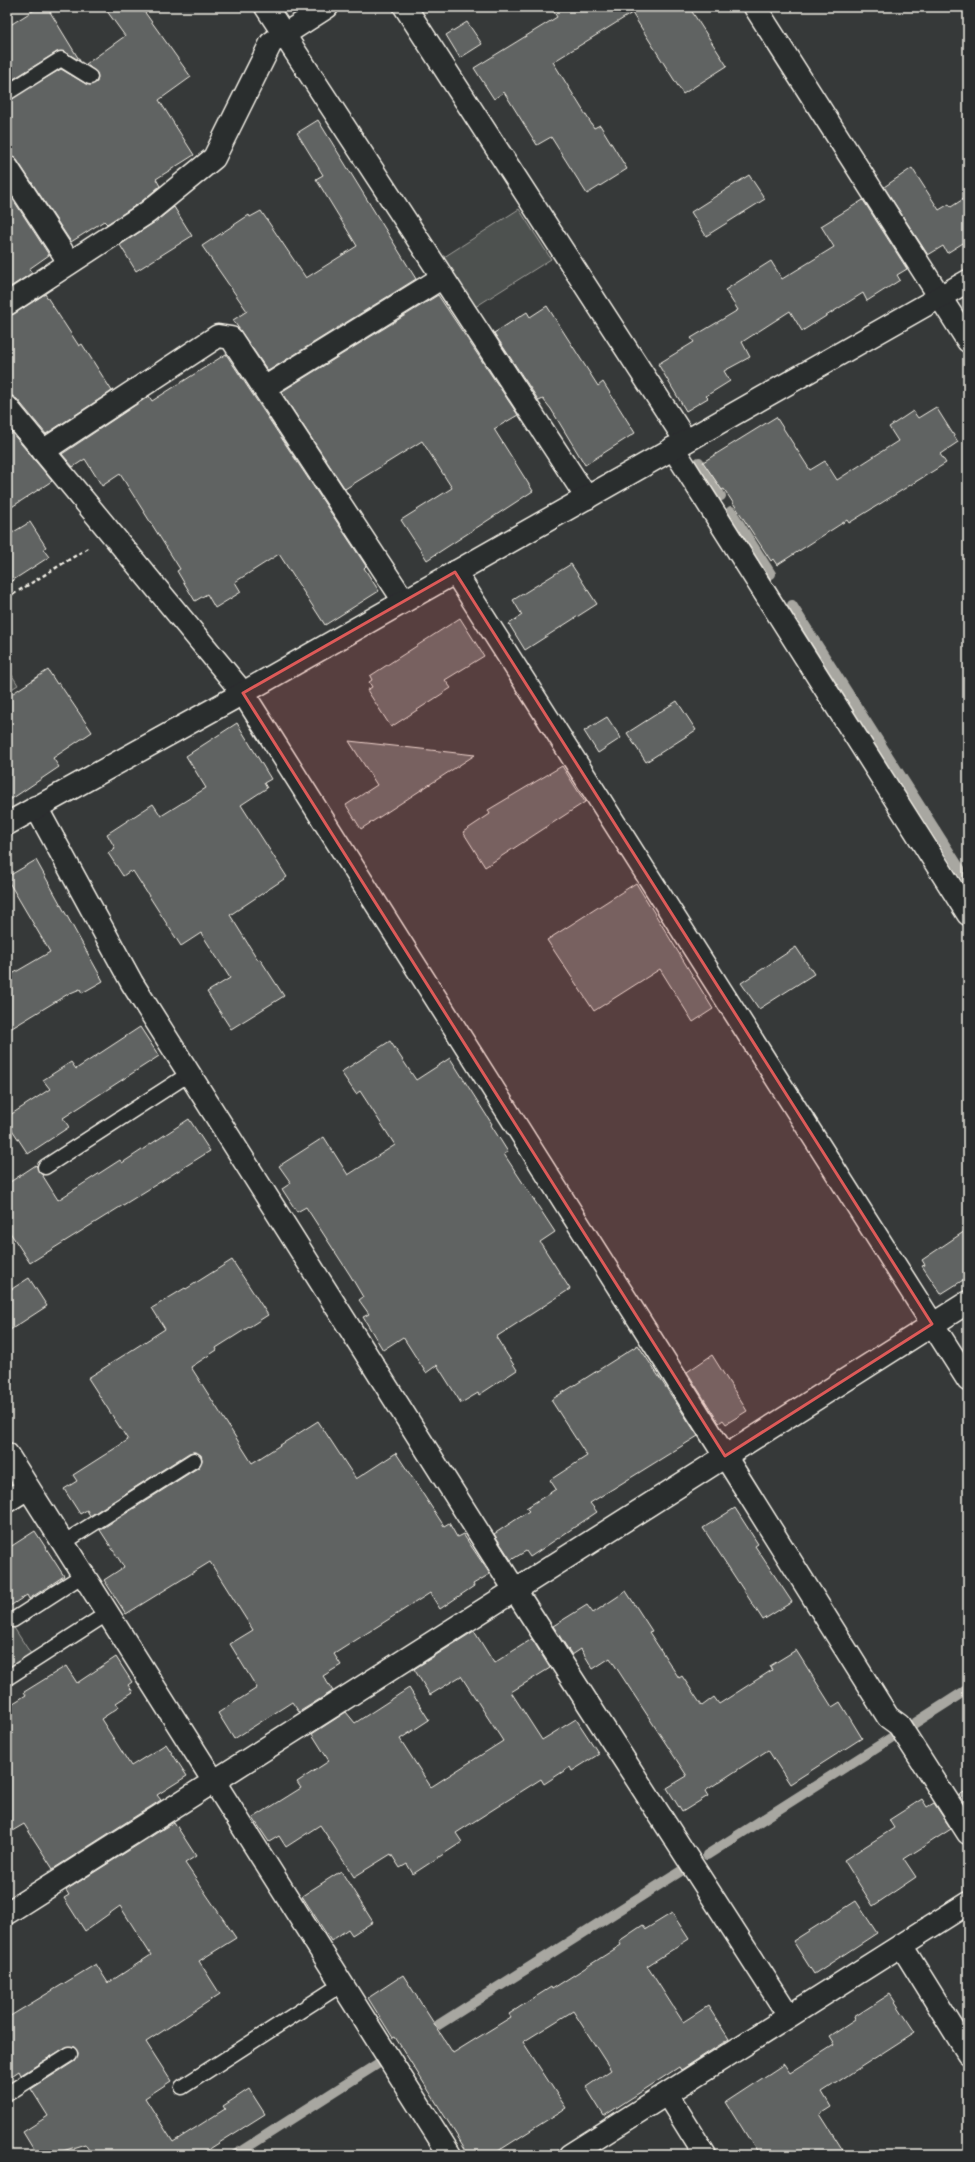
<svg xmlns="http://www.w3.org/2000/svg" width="975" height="2162" viewBox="0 0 975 2162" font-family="'Indie Flower',sans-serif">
  <rect width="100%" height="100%" fill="#363939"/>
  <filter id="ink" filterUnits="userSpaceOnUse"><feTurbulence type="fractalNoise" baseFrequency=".025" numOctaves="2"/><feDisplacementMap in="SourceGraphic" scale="8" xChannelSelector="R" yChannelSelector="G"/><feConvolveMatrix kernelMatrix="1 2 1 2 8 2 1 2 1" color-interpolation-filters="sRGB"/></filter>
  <g filter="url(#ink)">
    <path fill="#4e514f" stroke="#a1a19c" d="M519,209L551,259L472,309L441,259Z
      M7,667L18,685L7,692Z
      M7,1617L31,1654L7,1669Z"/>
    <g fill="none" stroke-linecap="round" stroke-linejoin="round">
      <path stroke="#a8a7a1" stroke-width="10" d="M279,7H280
        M699,462L721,496
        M731,511L771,574
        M792,605L968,881
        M912,1725L968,1689
        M707,1855L894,1736
        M424,2034L681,1871
        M235,2155L379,2063"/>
    </g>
    <path fill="#616362" stroke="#f4f1e8" d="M39,7H47L80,61L65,52H57L7,83V27Z
      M104,7H141L191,77L159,100L194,155L156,179L160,186L141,202L107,224L104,221L71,242L17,160L7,155V101L61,69L86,84L90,85L97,82V73L86,64L125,36Z
      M551,7H689L727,66L683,94L632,13L553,62L594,128L600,125L627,169L587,194L551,137L537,145L504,92L494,99L474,68L557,17Z
      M467,22L482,44L460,58L446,35Z
      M318,120L416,279L268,371L233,320L247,311L202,246L249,215L250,217L261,211L306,278L357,246L316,179L323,175L297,133Z
      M912,168L939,210L949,204L951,207L968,196V240L947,253L943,246L928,255L884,187Z
      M749,175L765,199L706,236L691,212Z
      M7,190L49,255L29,269L32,273L7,289Z
      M863,200L907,269L897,275L900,280L867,301L863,293L802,331L790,311L742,342L750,357L724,371L730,381L706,396L708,398L686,411L658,364L694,342L691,338L738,310L725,290L771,261L782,279L834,247L821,226Z
      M174,207L192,236L136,271L120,245L155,222Z
      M45,294L79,346L82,344L112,391L46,434L17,399L7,395V316L14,314Z
      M438,295L518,415L494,429L533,491L427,560L401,520L452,488L422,441L345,489L281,392Z
      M547,306L598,386L603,382L635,433L585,465L551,409L543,399L539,401L494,333L527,312L530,317Z
      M226,354L366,566L364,568L379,591L325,625L279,554L235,582L241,592L215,608L207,594L195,601L177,571L180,569L120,474L102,486L85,459L73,467L62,454L149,396L152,401Z
      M936,407L958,442L940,454L946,463L849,523L847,520L777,565L773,559L771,561L724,489L722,490L703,462L776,417L810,470L825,461L837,480L898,441L889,427L913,411L918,418Z
      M7,427L52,481L7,510Z
      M30,522L46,547L43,549L49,557L7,584V536Z
      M571,564L597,604L525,650L509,624L522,615L513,600Z
      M460,618L484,656L445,680L451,688L391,727L367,690L372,687L369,682L372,680L370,676Z
      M48,670L57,684L59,683L92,732L53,758L59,767L7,802V697Z
      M677,701L696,730L646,762L627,733Z
      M607,717L621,738L598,753L584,731Z
      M237,723L271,779L264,783L267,788L241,805L287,877L230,915L258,960L260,959L284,996L231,1029L207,992L230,978L201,933L181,946L133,871L131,873L130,871L123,876L108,853L115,848L107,834L153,804L161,816L206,788L186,756Z
      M349,741L475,755L361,829L346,805L377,785Z
      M562,766L585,802L485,867L463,832L490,814L488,810Z
      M36,860L103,981L82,993L80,989L68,994L7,1031V977L50,952L7,879V877Z
      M636,883L713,1009L693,1022L660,969L594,1011L547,940Z
      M796,947L814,974L759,1009L741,983Z
      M140,1027L159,1056L63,1118L69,1127L28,1154L7,1122V1117L50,1089L43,1080L71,1062L76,1069Z
      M390,1041L416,1080L450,1058L492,1124L491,1125L508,1152L504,1154L555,1232L540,1242L570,1289L496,1337L517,1370L479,1395L478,1393L461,1403L437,1365L426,1373L403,1337L383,1350L363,1317L369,1314L359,1300L363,1297L350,1275L306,1207L297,1212L282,1189L291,1183L279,1166L324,1137L348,1175L395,1145L360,1091L356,1094L341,1072Z
      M189,1119L210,1151L30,1263L7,1228V1184L36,1165L58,1200L120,1160L122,1163Z
      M968,1229V1277L941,1294L922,1266L925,1265L922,1260Z
      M232,1260L268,1315L216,1348L217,1350L191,1367L252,1463L318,1421L356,1479L396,1453L444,1526L449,1523L457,1537L463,1534L490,1574L473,1584L474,1586L440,1609L430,1593L334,1654L341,1665L323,1676L333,1691L299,1712L292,1702L234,1739L218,1713L257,1688L230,1644L253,1630L210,1562L126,1614L104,1580L124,1567L100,1530L199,1467L202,1460L201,1455L194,1452L189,1453L90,1516L87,1510L80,1514L64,1489L77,1481L73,1475L128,1440L88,1378L165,1329L152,1308L185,1288L186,1289Z
      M29,1278L47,1306L7,1332V1292Z
      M638,1345L698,1436L590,1503L597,1512L530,1557L526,1551L511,1560L494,1534L529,1511L526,1508L556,1489L550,1480L587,1456L551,1400Z
      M712,1355L747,1411L726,1424L723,1420L719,1423L687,1372Z
      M735,1508L758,1544L755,1546L792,1602L763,1620L703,1528Z
      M35,1531L64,1576L29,1599L27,1595L7,1608V1549Z
      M626,1591L652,1631L649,1632L679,1678L682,1676L702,1706L714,1697L719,1704L772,1670L770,1666L796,1650L832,1707L840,1702L862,1738L790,1784L768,1750L705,1791L708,1796L682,1812L667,1788L687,1776L610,1658L593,1669L581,1649L572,1655L553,1626L587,1605L593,1613Z
      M474,1631L494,1663L532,1639L550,1668L511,1692L542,1740L576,1719L599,1754L572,1771L570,1767L544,1784L541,1779L456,1833L462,1842L413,1874L407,1864L400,1868L391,1854L354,1877L320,1825L286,1847L279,1836L269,1842L253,1818L301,1788L297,1782L329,1761L312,1734L346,1712L355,1723L409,1688L429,1720L400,1739L431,1787L503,1741L461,1676L430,1695L414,1669Z
      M116,1657L132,1682L128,1685L133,1692L116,1703L119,1707L101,1719L131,1766L166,1744L187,1776L157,1795L161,1800L53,1869L24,1824L7,1834V1707L26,1695L24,1692L66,1666L77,1683Z
      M968,1790V1810L959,1795Z
      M922,1799L927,1807L934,1803L951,1829L904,1859L916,1877L873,1906L844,1860L894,1828L889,1820Z
      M174,1822L196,1856L185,1863L236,1938L199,1961L220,1994L146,2042L171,2081L145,2098L173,2142L225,2109L223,2106L249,2089L265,2114L200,2155H92L85,2144L63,2151L56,2155H37L23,2132L48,2116L31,2089L75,2061L78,2053L74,2047H66L21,2075L19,2071L7,2079V2018L96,1964L108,1983L151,1955L120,1906L85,1931L64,1898L69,1895L66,1890Z
      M341,1871L373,1922L352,1935L348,1929L331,1941L302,1896Z
      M856,1901L877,1933L814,1974L793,1941Z
      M672,1913L689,1939L647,1966L683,2022L708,2006L729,2039L681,2070L679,2067L604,2116L586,2087L611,2070L573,2011L523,2042L566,2108L492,2155H469L395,2037L393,2038L368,1998L403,1975L453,2053L511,2017L509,2014L529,2001L551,1987L552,1989L621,1945L619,1941L643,1925L646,1929Z
      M890,1994L915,2032L822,2092L831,2107L820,2114L846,2155H759L726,2102L784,2064L790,2073L834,2045L829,2037L855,2020L854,2017Z"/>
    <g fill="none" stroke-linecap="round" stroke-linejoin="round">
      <g stroke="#f4f1e8" stroke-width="17">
        <path id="service" d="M7,93L61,59L90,77
          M45,1167L189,1074
          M63,1543L194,1460
          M13,1620L83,1575
          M7,1678L108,1613
          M182,2087L342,1984
          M7,2094L70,2054"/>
      </g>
      <g stroke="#f4f1e8" stroke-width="25">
        <path id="minor" d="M266,7L587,498
          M405,7L686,441
          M755,7L968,341
          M7,167L69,262
          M7,304L148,212L214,158L271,43L327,7
          M264,388L443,277
          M7,407L243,693L725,1456L888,1717L899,1725L968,1833
          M673,448L968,914
          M43,451L218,336L231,338L404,601
          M455,572L968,1380
          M36,807L132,983L515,1590L789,2016
          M7,1454L450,2155
          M7,1501L28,1488
          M7,1913L968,1302
          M901,1945L968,2053
          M667,2094L705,2155
          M570,2155L968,1903"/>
      </g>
      <g stroke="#f4f1e8" stroke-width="25">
        <path id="tertiary" d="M7,824L243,693L968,281"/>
      </g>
      <path stroke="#f4f1e8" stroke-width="2.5" stroke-dasharray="4 3" stroke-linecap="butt" d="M7,598L88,548"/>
      <use href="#service" stroke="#2a2d2e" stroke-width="14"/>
      <use href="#minor" stroke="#2a2d2e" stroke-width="22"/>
      <use href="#tertiary" stroke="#2a2d2e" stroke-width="22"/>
    </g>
  </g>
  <path fill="#de5a58" fill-opacity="0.2" stroke="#de5a58" stroke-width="3" stroke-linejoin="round" d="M455,572L932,1324L725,1456L243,693Z"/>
  <rect width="975" height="2162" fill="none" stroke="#2a2d2e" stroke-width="24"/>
  <rect x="12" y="12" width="951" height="2138" fill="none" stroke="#f4f1e8" stroke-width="1.5" filter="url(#ink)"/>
</svg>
